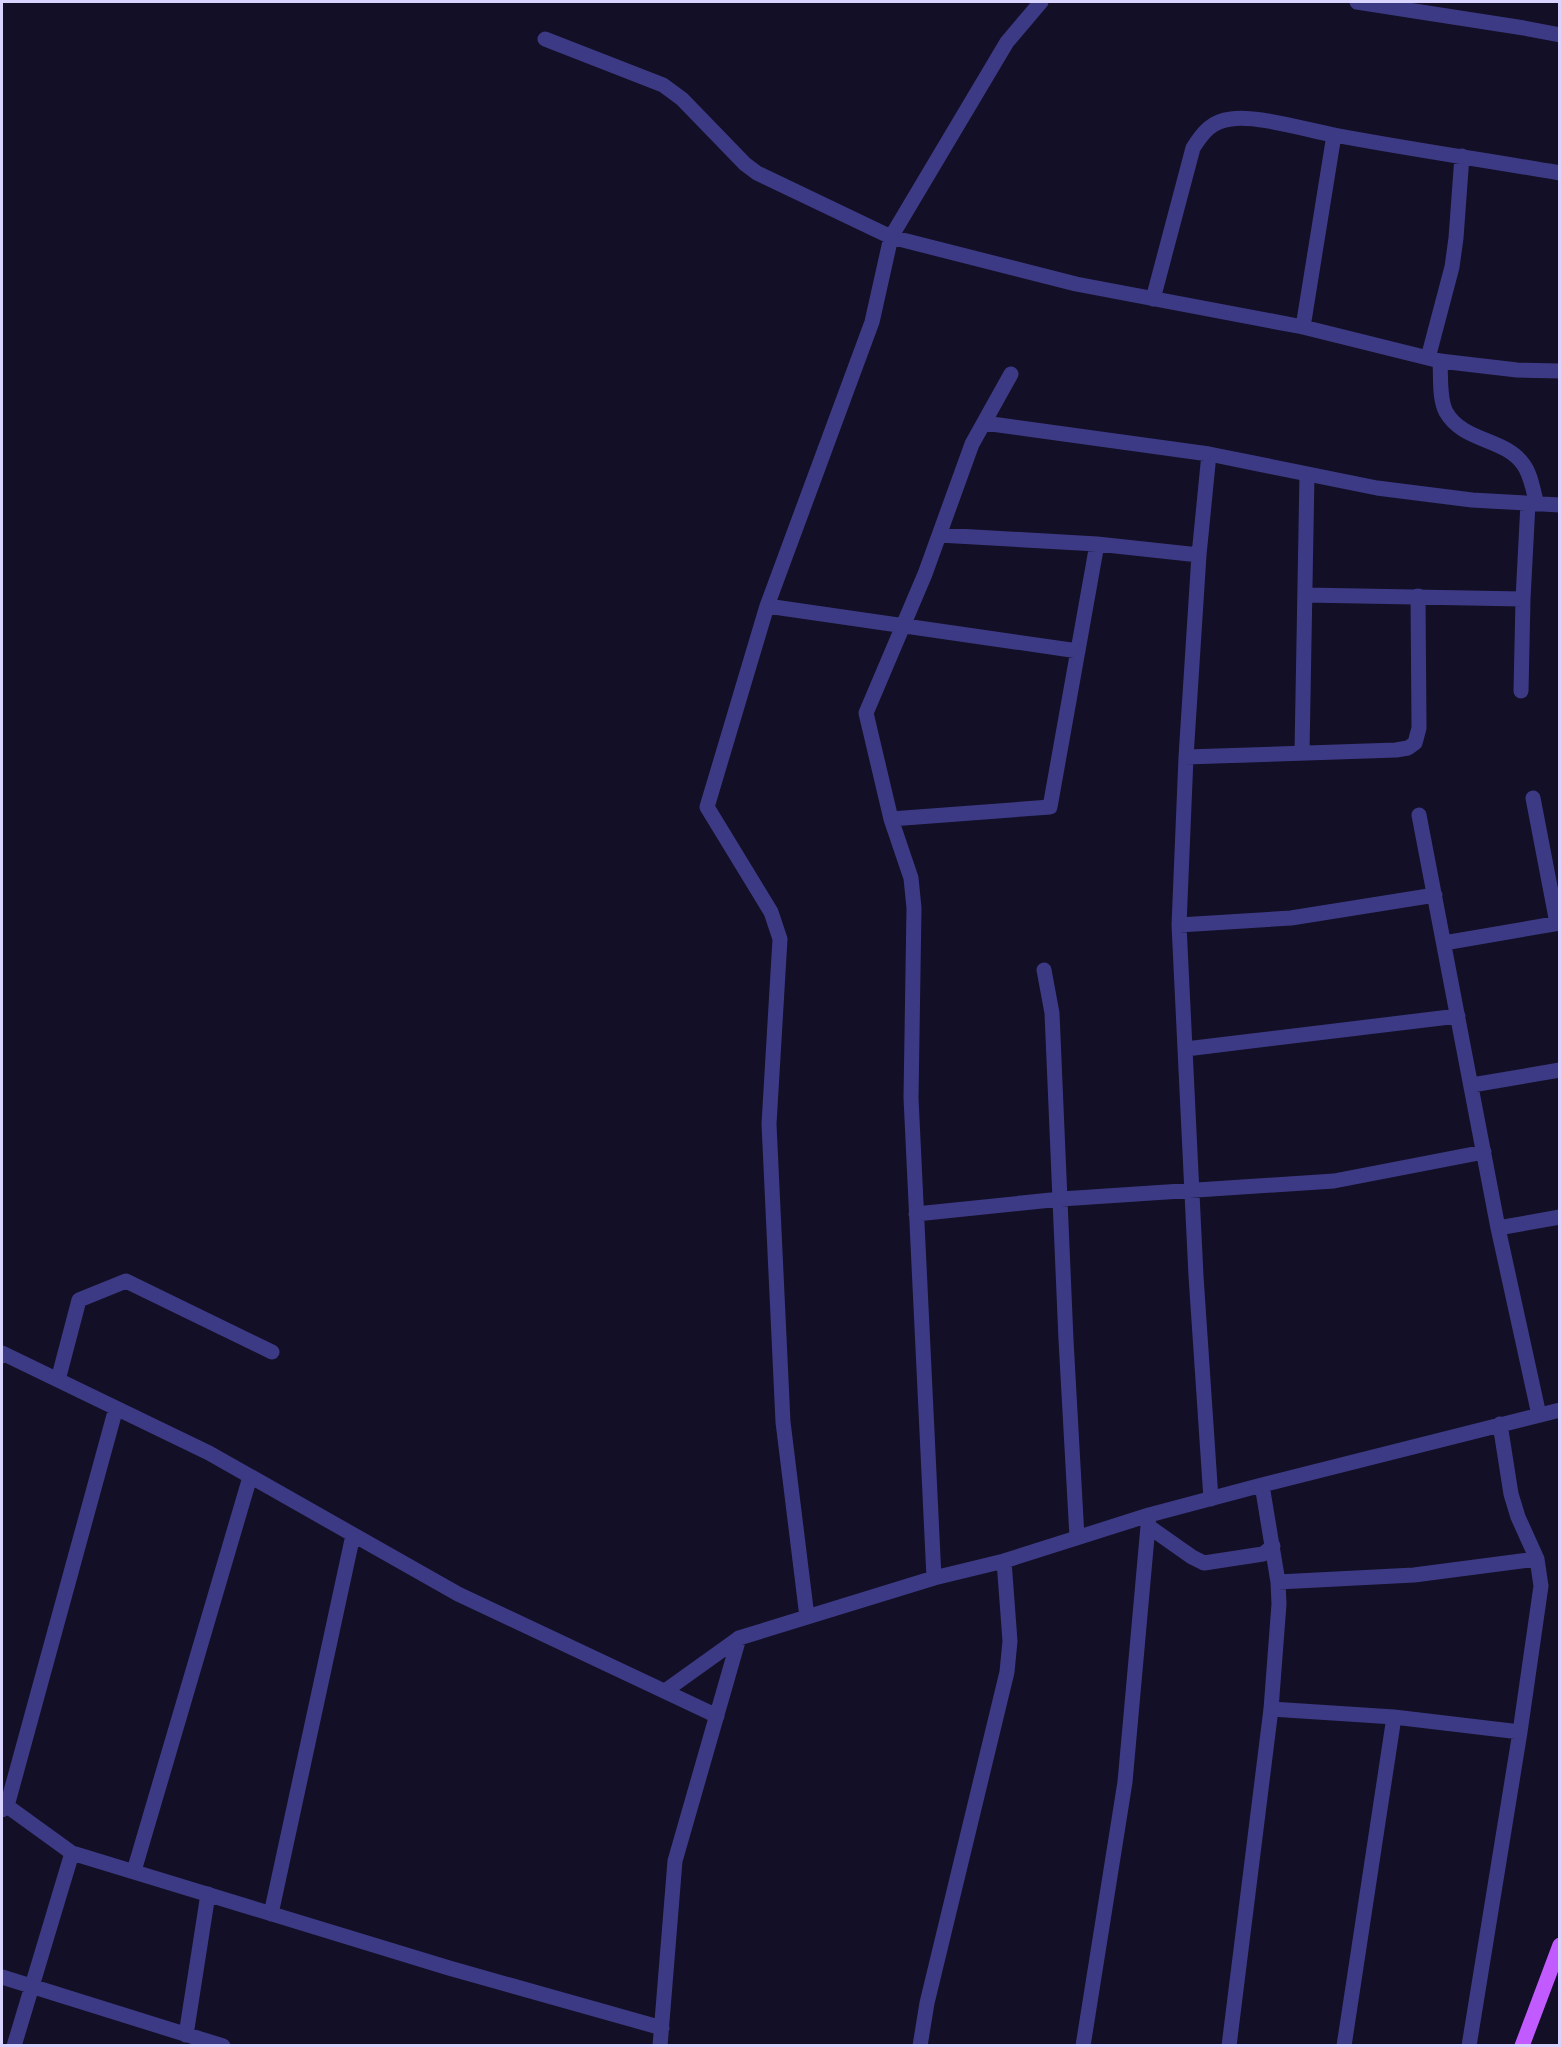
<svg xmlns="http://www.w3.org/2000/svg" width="1561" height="2047" viewBox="0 0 1561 2047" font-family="'Source Sans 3',sans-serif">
  <rect width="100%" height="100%" fill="#130f26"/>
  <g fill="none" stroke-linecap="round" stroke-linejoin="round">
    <path stroke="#3d3a85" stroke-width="15" d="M1357,2L1524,28L1560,35
      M545,39L663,85L682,99L745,164L757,173L891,237L1076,284L1303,327L1440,361L1517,370L1560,371
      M1153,299L1193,148C1203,132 1212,121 1231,119C1257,115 1307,130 1334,135C1409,149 1484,160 1560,173
      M1303,327L1334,135
      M1428,358L1452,267L1456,238L1462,156
      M1440,361C1441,377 1439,399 1446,412C1463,442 1505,438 1523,464C1531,474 1533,491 1537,504
      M984,423L1209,454L1199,555L1186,757L1179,925L1196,1276L1211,1499
      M1209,454L1377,488L1472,500L1560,505
      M939,535L1097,544L1199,555
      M1305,595L1523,599
      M767,606L1078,651
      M1521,691L1523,599L1528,503
      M1302,752L1307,474
      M1186,757L1396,750L1408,748L1415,743L1419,728L1418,596
      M1533,798L1557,923
      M1419,815L1498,1228L1539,1415
      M891,819L1050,807L1097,544
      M1179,925L1291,918L1435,895
      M1444,943L1560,923
      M1044,970L1052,1013L1066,1340L1077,1537
      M1186,1049L1458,1016
      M1472,1085L1560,1070
      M916,1214L1061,1199L1334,1181L1484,1152
      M1498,1228L1560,1217
      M2,1356V1353L209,1453L458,1594L717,1716
      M58,1380L79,1300L126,1281L272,1352
      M1148,1526L1192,1557L1204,1563L1263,1554L1273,1546
      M934,1578L911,1098L914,908L911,878L891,819L866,713L925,574L972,444L1011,374
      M1278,1582L1414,1575L1537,1559
      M807,1617L783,1422L769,1124L780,939L771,912L707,807L767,606L872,322L891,237L1007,42L1041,2
      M665,1691L739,1638
      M1271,1709L1394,1717L1520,1732
      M7,1806L72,1853L449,1968L662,2028
      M2,1810L7,1806L116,1408
      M134,1871L250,1477
      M271,1914L353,1535
      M2,1977L223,2046
      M186,2035L208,1894
      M14,2046L72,1853
      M660,2046L675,1861L739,1638L934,1578L1004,1561L1149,1515L1262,1485L1560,1410
      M920,2046L927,2003L1007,1672L1010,1641L1004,1561
      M1083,2046L1125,1782L1149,1515
      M1229,2046L1271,1709L1279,1604L1278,1582L1262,1485
      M1344,2046L1394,1717
      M1469,2046L1520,1732L1541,1586L1537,1559L1518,1517L1511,1494L1500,1424"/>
    <path stroke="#c25bff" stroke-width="15" d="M1522,2046L1560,1945"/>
  </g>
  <rect width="1561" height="2047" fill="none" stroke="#d9d4ff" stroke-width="6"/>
</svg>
